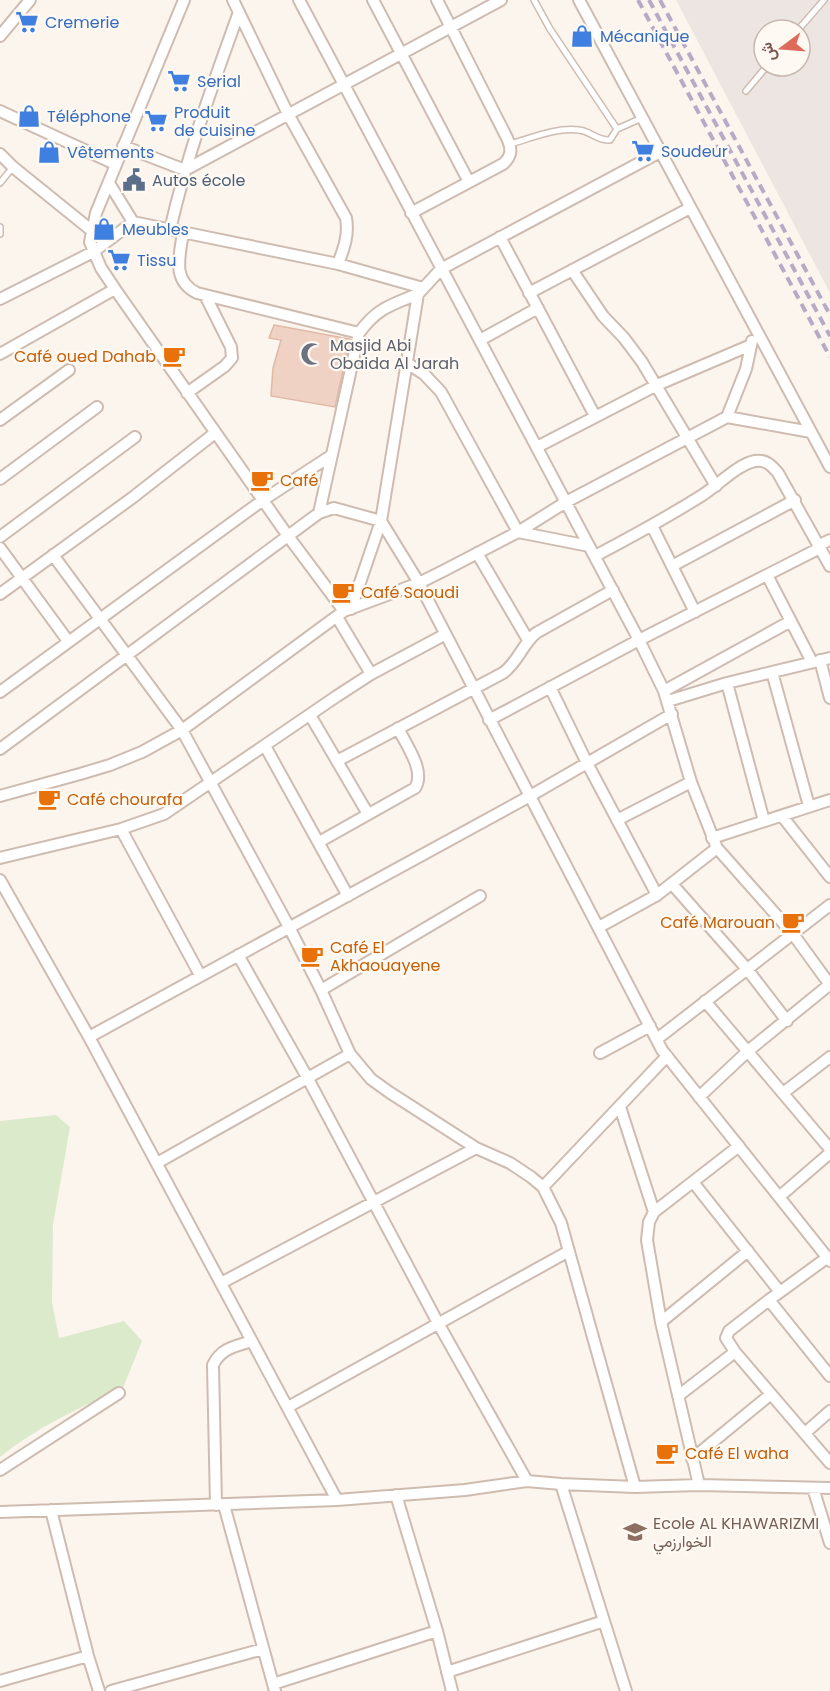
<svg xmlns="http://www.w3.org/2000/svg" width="830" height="1691" viewBox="0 0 830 1691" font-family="Poppins,Vazirmatn,sans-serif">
  <rect width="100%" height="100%" fill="#fcf5ed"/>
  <path fill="#ece5e1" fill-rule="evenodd" d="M676,0H830V293ZM764,30H800V66H764Z"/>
  <path fill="#daeacb" d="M56,1115L70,1127L53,1225L52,1302L59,1338L124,1321L142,1341L123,1388C79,1408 37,1427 0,1457V1121Z"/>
  <path fill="#f0d2c5" stroke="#e2b8a6" stroke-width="1.5" d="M274,325L350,339L335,407L271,396L273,368L281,340L269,338Z"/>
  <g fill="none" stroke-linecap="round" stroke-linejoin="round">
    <g stroke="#cebcb1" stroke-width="8">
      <path id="service" d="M534,0L550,29L617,129
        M798,30L824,0
        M746,91L767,66
        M510,144C532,138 556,127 579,130C590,131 598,141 610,140L617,129L642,118
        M0,183L13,167
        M0,227V234"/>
    </g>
    <g stroke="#cebcb1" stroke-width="14">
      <path id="minor" d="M184,0L96,213L90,242L101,268L115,289L288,536L344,611
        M233,0L288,114L346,218C349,235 344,248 338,264
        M299,0L639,640L664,691L691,782L717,848L793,934L830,985
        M373,0L469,182
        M579,0L830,467
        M0,36L30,0
        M0,111L115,164
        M123,146L185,170L501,0
        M0,154L13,167L91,230
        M109,183L133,222L338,264L423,288
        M411,213L503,164C512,156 512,149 507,138L437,0
        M170,230C187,155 213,84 239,12
        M183,232C180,256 171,280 197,293L359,333
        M500,237L595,416
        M572,270L603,316L624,338L642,362L716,486
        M529,293L690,208
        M0,299L93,252L133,222
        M480,340L538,308
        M0,354L115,289
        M407,363L424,374L441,392L518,532L589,546
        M187,393L225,366L232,358L231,347L205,295
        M727,417L746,369L752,341
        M0,420L69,370
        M537,447L657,385L751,345
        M0,479L97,407
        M319,513L359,333C377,308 391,305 418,294
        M652,526L695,612
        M0,537L135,437
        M819,545L830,540
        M0,548L68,641
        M477,553L528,640
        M53,555L182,730L289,927L321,990L350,1054L371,1079L389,1092L476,1148L510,1163L531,1177L543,1187L561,1223L635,1487
        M595,556C631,537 666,518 701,496C716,487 738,464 755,461C766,459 772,466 778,473L830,566
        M672,566L795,500
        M767,575L812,662
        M0,594L132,498L215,433
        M351,609L381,521L418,294L441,269L660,152
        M337,617L371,674
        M820,660L830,698
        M772,672L809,806
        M727,683L764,821
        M550,687L587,763L657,895
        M664,691L791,621
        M0,692L263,500L332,455
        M668,701L727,683L830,658
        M310,715L368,814
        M489,720L639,640L820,548
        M265,746L348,896
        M0,749L319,513L334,508L381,521L419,583L662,1050L830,1261
        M337,761L503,673C518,662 522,645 536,633L613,590
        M0,796L80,774L110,765L142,752L182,730L344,611L419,583L445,570L518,532L566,502L727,417L811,432
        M782,816L830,877
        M617,820L691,782
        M121,829L200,975
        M712,838L830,800
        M319,842L415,788C426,771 406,745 398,728
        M0,858L121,829L164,814L337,696L371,674L444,635
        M0,880L89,1037L337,1500
        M672,884L747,969L787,1021
        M599,927L657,895L717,848
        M238,955L307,1077L438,1323L527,1481
        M321,990L480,896
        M705,1001L830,1149
        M89,1037L530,796L672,714
        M657,1039L830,905
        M600,1053L650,1026
        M783,1093L830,1057
        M699,1097L748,1051L829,985
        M620,1107L654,1212
        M157,1163L350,1054
        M693,1182L780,1292
        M543,1187L667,1056
        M779,1197L830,1153
        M828,1257L769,1300L729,1331L726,1338L735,1352L830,1463
        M221,1283L476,1148
        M769,1300L830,1376
        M661,1322L748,1251
        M678,1396L735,1352
        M288,1407L569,1251
        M805,1433L830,1411
        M692,1459L771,1394
        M0,1470L119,1393
        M561,1484L626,1691
        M699,1485L661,1322L647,1240L649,1222L654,1212L739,1146
        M813,1488L830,1543
        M396,1495L437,1631L452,1691
        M216,1505L213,1365C221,1348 236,1346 252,1341
        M224,1505L275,1691
        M51,1510L88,1656L99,1691
        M0,1512L337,1500L465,1490L527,1481L561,1484L635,1487L699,1485L830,1488
        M447,1672L604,1621
        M0,1681L88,1656
        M273,1684L437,1631
        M111,1691L263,1649"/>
    </g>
    <use href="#service" stroke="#fff" stroke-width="5"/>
    <use href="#minor" stroke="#fff" stroke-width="10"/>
    <path stroke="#b7aac7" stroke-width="4" stroke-dasharray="9 6" stroke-linecap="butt" d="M638,0L830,357
      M649,0L830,336
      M660,0L830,315"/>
  </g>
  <defs>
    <g id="supermarket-bare" transform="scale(1.8)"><path d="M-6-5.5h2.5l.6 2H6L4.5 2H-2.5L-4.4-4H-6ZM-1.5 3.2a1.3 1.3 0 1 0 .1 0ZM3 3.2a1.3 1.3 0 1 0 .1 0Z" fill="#3f7fe0" stroke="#fef9f3" stroke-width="2.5" paint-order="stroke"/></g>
    <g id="shop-bare" transform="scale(1.8)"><path d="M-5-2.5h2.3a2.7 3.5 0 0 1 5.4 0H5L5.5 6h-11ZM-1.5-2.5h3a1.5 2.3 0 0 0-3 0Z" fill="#3f7fe0" stroke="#fef9f3" stroke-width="2.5" paint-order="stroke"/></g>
    <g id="civic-bare" transform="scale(1.8)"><path d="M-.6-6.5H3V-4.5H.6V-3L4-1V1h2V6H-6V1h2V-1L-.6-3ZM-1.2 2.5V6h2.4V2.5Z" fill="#5c6f8a" stroke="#fef9f3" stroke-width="2.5" paint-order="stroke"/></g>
    <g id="mosque-bare" transform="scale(1.8)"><path d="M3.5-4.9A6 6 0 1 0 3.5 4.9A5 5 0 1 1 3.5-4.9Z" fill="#6b7280" stroke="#fef9f3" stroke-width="2.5" paint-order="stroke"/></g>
    <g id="cafe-bare" transform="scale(1.8)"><path d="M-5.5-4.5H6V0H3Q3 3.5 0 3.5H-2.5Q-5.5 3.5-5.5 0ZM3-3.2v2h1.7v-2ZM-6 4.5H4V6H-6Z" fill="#e8710a" stroke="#fef9f3" stroke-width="2.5" paint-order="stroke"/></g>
    <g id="school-bare" transform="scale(1.8)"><path d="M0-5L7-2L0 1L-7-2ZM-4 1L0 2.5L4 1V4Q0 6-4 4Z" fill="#8d6e63" stroke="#fef9f3" stroke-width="2.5" paint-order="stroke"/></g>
  </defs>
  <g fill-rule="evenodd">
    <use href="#supermarket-bare" x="27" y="22"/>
    <use href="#shop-bare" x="582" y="36"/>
    <use href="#supermarket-bare" x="179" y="81"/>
    <use href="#shop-bare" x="29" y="116"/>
    <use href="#supermarket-bare" x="156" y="121"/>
    <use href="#supermarket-bare" x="643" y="151"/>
    <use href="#shop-bare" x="49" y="152"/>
    <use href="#civic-bare" x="134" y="180"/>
    <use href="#shop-bare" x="104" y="229"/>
    <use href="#supermarket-bare" x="119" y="260"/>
    <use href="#mosque-bare" x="312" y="354"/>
    <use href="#cafe-bare" x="174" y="356"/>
    <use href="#cafe-bare" x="262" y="480"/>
    <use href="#cafe-bare" x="343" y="592"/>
    <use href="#cafe-bare" x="49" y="799"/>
    <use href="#cafe-bare" x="793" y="922"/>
    <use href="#cafe-bare" x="312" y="956"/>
    <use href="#cafe-bare" x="667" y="1453"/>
    <use href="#school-bare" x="635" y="1532"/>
  </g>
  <g text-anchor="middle" stroke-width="4.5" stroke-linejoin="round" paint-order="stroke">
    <g font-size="16" fill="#366cbe" stroke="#fef9f3" text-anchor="start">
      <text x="45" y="28">Cremerie</text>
      <text x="600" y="42">Mécanique</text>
      <text x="197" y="87">Serial</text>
      <text x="174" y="118">Produit<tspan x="174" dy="18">de cuisine</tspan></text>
      <text x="47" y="122">Téléphone</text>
      <text x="661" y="157">Soudeur</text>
      <text x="67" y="158">Vêtements</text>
      <text x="122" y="235">Meubles</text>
      <text x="137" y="266">Tissu</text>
    </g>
    <g font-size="16" fill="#4e5e75" stroke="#fef9f3" text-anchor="start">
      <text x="152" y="186">Autos école</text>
    </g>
    <g font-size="16" fill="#5b616d" stroke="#fef9f3" text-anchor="start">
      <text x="330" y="351">Masjid Abi<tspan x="330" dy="18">Obaida Al Jarah</tspan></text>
    </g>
    <g font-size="16" fill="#c56008" stroke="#fef9f3" text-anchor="start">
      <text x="156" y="362" text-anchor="end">Café oued Dahab</text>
      <text x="280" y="486">Café</text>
      <text x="361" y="598">Café Saoudi</text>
      <text x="67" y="805">Café chourafa</text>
      <text x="775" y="928" text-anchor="end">Café Marouan</text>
      <text x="330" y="953">Café El<tspan x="330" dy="18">Akhaouayene</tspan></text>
      <text x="685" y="1459">Café El waha</text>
    </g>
    <g font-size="16" fill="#785e54" stroke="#fef9f3" text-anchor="start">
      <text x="653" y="1529">Ecole AL KHAWARIZMI<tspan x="653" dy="18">الخوارزمي</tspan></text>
    </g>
  </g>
  <g transform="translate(782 48) rotate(254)"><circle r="28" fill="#fef9f3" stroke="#c8b9b1" stroke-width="1.5"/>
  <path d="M0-4.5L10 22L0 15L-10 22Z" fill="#de6a59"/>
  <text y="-9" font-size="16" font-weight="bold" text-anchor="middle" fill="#775a4f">ش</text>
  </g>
</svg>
